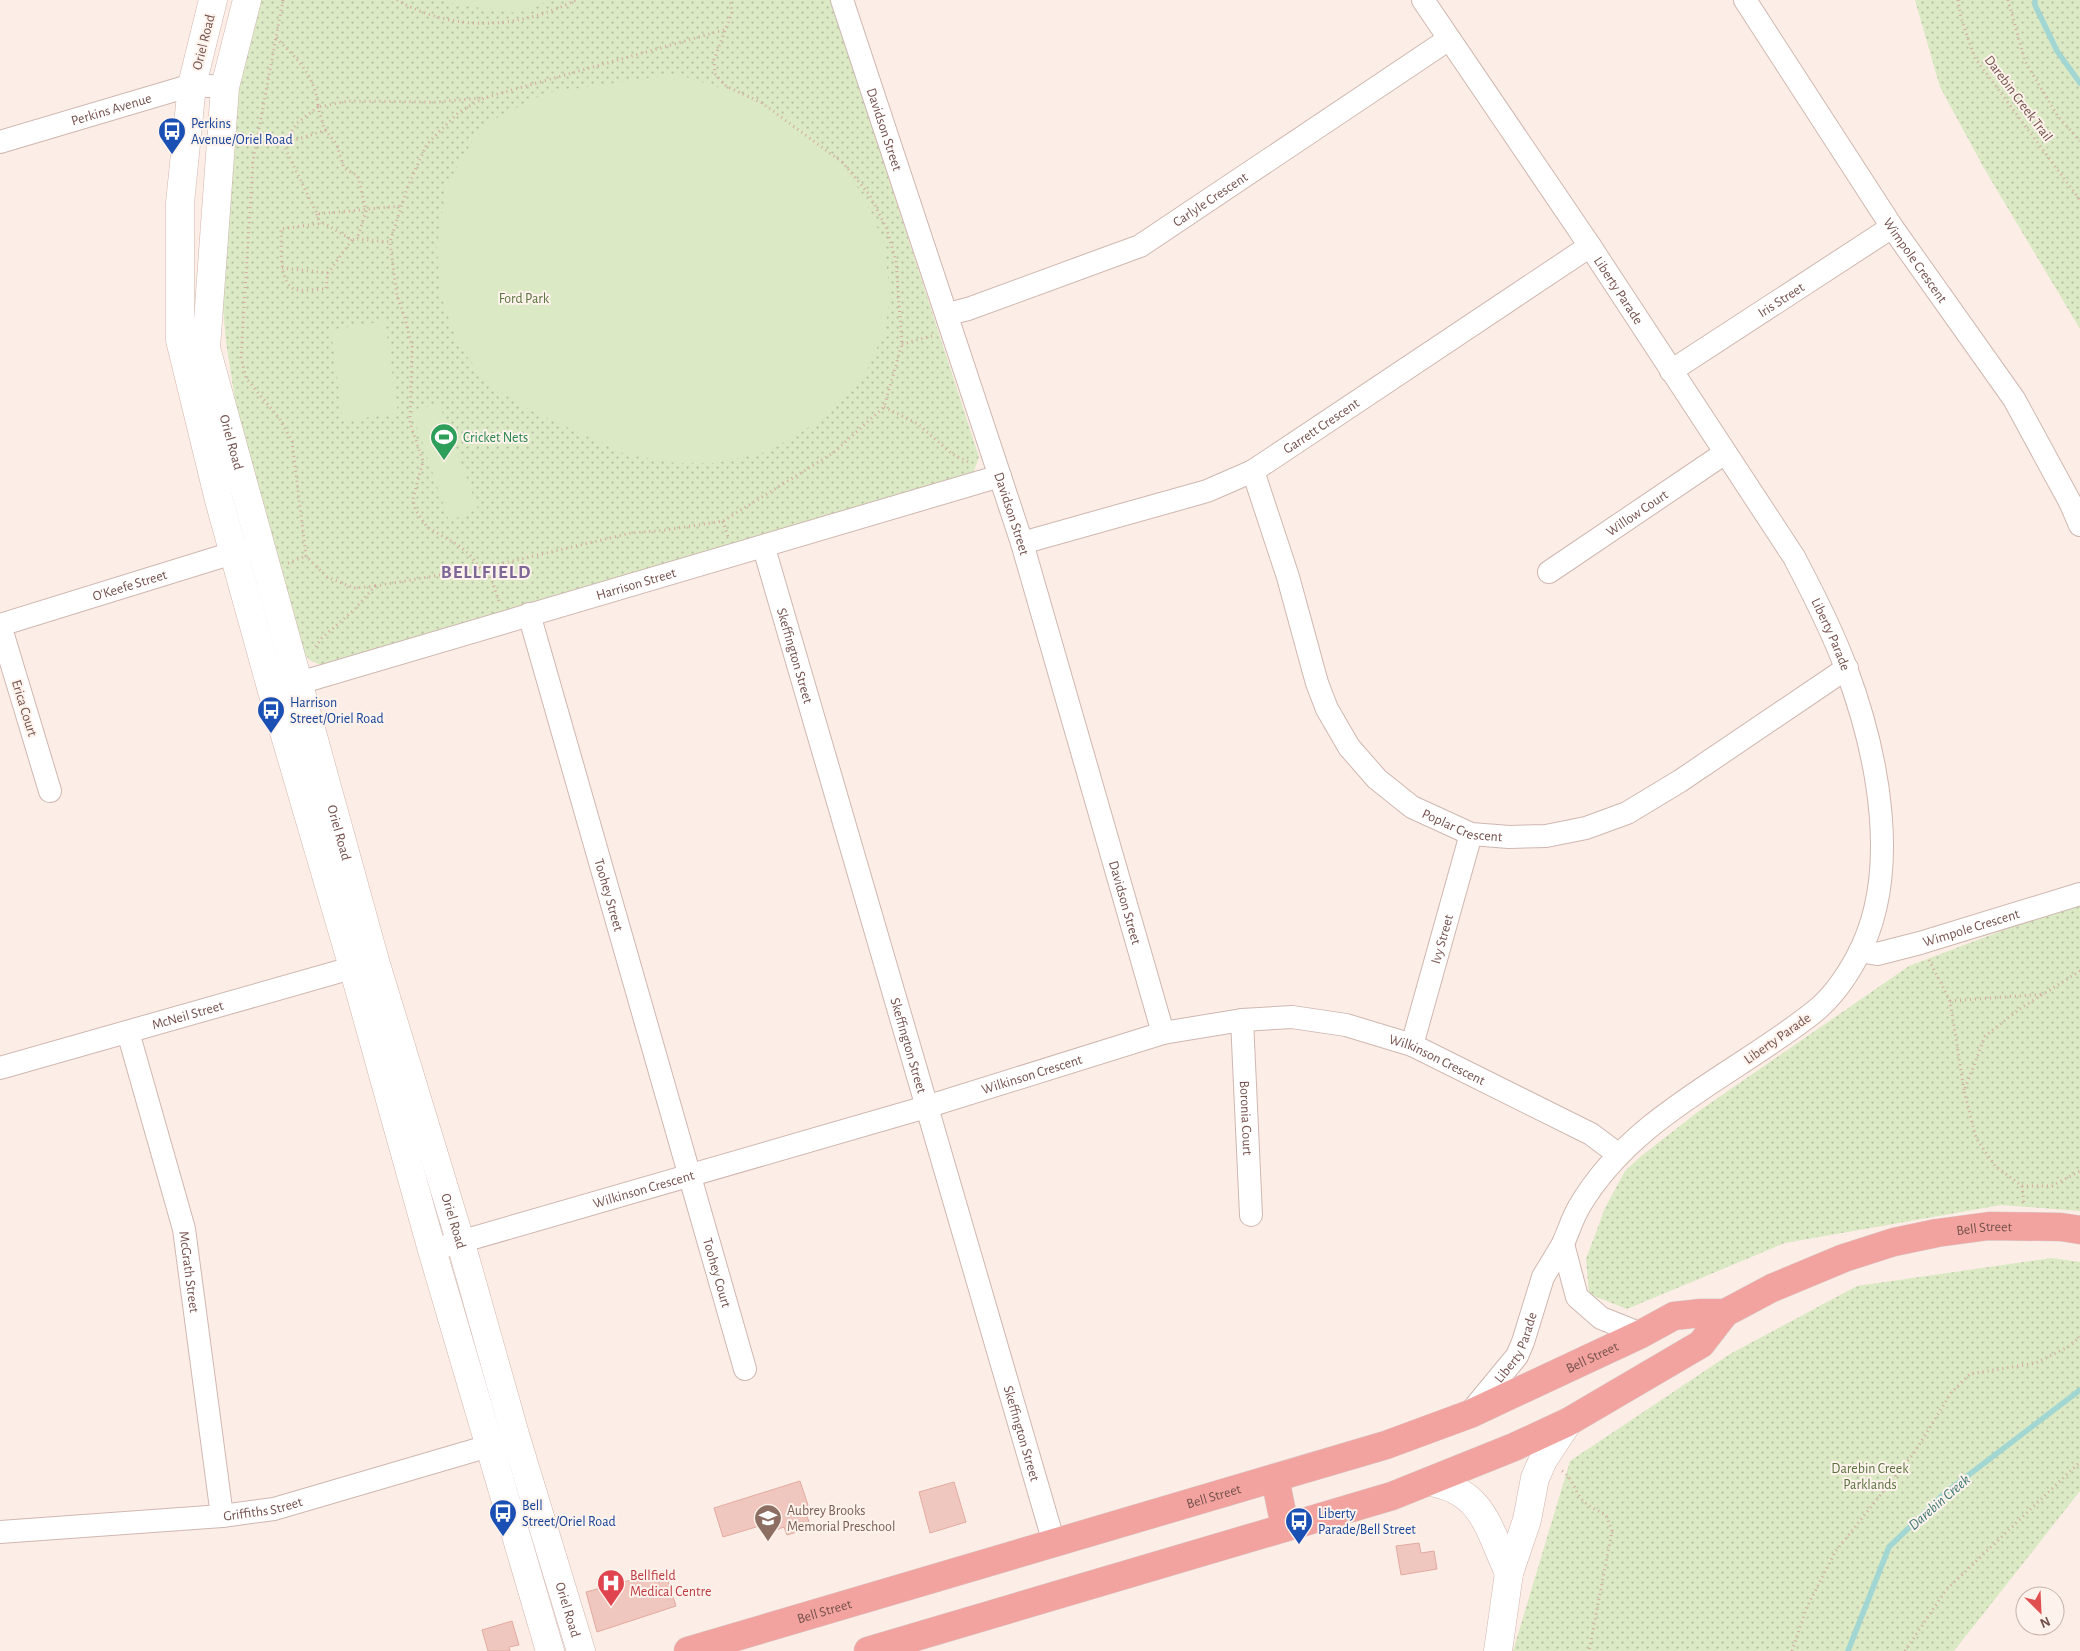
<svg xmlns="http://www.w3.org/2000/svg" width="2080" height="1651" viewBox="0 0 2080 1651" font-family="'Alegreya Sans',sans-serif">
  <defs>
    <pattern id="grass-dots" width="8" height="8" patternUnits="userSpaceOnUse" patternTransform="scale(1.25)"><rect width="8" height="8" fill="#dbe9c5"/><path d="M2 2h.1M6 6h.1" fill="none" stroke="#b6bfa2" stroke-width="1.8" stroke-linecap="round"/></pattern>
  </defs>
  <rect width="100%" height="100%" fill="#fceee6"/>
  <path fill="url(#grass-dots)" d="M255,0H831L979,457L974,471L964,480L324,666L311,661L300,650L240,431L226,342L220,275L233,110Z
    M1915,0H2080V329L1985,170L1940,87Z
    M2080,901V1211L2001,1205L1785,1243L1627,1309L1589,1294L1586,1259L1605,1208L1625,1171L1640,1157L1699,1111L1909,966Z
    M2052,1258L2080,1262V1491L1954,1651H1513L1570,1461L1730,1354L1857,1286Z"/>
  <path fill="#dbe9c5" d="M442,0H552L516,13L454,4Z
    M676,74L740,94L787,116L834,155L863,195L884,243L890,295L885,330L868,368L838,405L799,434L766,452L716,463H676L625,454L530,410L490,386L458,345L440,293L437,247L446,186L481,126L546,93Z
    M385,321L398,413L343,421L331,330Z
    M439,403L478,509L449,521L412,412Z"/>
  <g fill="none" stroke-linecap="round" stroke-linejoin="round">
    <path stroke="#a2d6d3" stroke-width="5.5" d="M2035,0V5L2057,51L2080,83
      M1848,1651L1889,1547L1945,1493L2080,1390"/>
  </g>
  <path fill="#f0c7bf" stroke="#e2aaa0" d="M800,1481L808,1505L804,1507L811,1528L787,1535L784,1527L768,1533L766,1524L723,1537L714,1508Z
    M954,1482L966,1522L930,1533L919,1492Z
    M1419,1543L1421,1553L1434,1551L1437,1569L1401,1575L1396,1546Z
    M665,1571L676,1606L597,1632L586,1592Z
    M512,1621L519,1645L509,1647L510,1651H488L482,1630Z"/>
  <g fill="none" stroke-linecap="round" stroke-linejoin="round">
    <g stroke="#cfb7b0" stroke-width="24">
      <g id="street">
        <path id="s1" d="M842,0L1022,543L1163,1033"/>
        <path id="s2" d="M1423,0L1590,246L1794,557C1813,593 1832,630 1846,668C1878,754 1903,875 1856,959C1845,979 1833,997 1814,1012C1735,1075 1632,1116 1579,1207C1572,1219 1568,1233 1562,1246"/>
        <path id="s3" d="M1745,0L1892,227L2014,399L2070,502L2080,525"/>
        <path id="s4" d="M0,142L192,85L225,87"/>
        <path id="s5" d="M948,314L968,309L1140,246L1449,39"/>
        <path id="s6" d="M1671,371L1892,227"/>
        <path id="s7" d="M1253,471L1288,577L1317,683L1327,709L1349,747L1377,779L1412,807L1471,834L1509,837L1546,836L1586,828L1627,813L1680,781L1847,668"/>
        <path id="s8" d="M1022,543L1207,491L1253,471L1590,246"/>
        <path id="s9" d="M764,548L1054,1543"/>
        <path id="s10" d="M1549,572L1725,453"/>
        <path id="s11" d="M529,614L745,1369"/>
        <path id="s12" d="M282,688L1000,476"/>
        <path id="s13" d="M50,791L0,625L249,548"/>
        <path id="s14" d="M1860,951L1877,954L1920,943L2080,894"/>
        <path id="s15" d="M1242,1020L1251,1215"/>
        <path id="s16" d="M128,1032L184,1229L222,1516"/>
        <path id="s17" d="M1412,1045L1471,834"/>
        <path id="s18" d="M0,1068L369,963"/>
        <path d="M1563,1244L1577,1297L1601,1318L1641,1334"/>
        <path id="s19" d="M432,1250L926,1107L1163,1033L1242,1020L1292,1017L1346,1025L1412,1045L1591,1134L1619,1155"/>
        <path id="s20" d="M1470,1413L1517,1356L1523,1342L1543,1277L1563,1244"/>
        <path id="s21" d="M0,1532L222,1516L274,1509L506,1441"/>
      </g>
    </g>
    <g stroke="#d2b5ad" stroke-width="29">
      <g id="secondary">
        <path d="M213,0L192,85L180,203V340L219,500L272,691L353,967L432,1250L550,1651"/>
        <path id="s22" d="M247,0L225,87L206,348L375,961L460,1240L516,1438L581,1651"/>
        <path d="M1429,1482C1484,1490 1489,1531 1509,1573"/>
        <path d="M1498,1651L1509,1573L1527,1520L1535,1478L1543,1460L1568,1422"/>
      </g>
    </g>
    <g stroke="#d8cecd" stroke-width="29">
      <g id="highway">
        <path d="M1275,1478L1285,1527"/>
        <path id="s23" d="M688,1651L1386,1445L1470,1414L1641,1334L1674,1316L1701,1313H1725"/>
        <path id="s24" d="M868,1651L1392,1496L1514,1447L1568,1422L1701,1344L1725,1313L1772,1288L1844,1258L1894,1242L1937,1233L1989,1226L2061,1227L2080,1230"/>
      </g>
    </g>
    <path stroke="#d5aaa2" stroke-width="3" stroke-dasharray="1 4" stroke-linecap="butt" d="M283,0L253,161L241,357L246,378L279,418L292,441L306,556L327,577L354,588L375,586L356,608L322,638L313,650
      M397,0C455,33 519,29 576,0
      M1958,0L1961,18L1975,58L2080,200
      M2008,0L2025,61L2057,115L2080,141
      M276,38C297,58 316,77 318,107L348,101L436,102L481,98
      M326,130L283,144L317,214L401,206
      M244,139L283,144L297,123L318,107L324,128L337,145L344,168L358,176L366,211L357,239L390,242
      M317,214L320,224
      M352,240L328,273L326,289C317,289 306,291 298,290C277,287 282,244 281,229L324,223L352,240L357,239
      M282,268L328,273
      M902,344L932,336
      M884,407L918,424L952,454L971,463
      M723,521L728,537
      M288,563L306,556
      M487,567L500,604
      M480,568L470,555L458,545L427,527L415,509L413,499L423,461L410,423L412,347L405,318L397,296L390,242L408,186L427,144L459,112L484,98L727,29
      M375,586L487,567L631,533L666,530L723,521L833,453L884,407L902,344L896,261L886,227L869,194L842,162L762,103L726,86L715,74L714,60L732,12L730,0
      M1929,960L1950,1001L1964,1090
      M2080,971L2021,1008L1985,1036L1964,1091L1976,1138L1995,1166L2022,1186H2052L2080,1171
      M1950,1001L2045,994
      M2022,1186L2024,1204
      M1562,1471C1572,1478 1573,1486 1580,1497C1586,1506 1597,1510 1606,1515L1612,1531L1589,1651
      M1792,1651L1807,1607L1835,1552L1914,1453L1951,1393L1970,1374L2036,1363L2068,1347L2080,1337
      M1905,1651L1946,1590L2080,1462"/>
    <use href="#street" stroke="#fff" stroke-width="22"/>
    <use href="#secondary" stroke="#fff" stroke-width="28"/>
    <use href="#highway" stroke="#f3a39f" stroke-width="28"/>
  </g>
  <defs>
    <g id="bus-pin" transform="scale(1.4375)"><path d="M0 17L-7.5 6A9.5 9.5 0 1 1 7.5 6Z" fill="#1a4fb4" stroke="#fef3ec"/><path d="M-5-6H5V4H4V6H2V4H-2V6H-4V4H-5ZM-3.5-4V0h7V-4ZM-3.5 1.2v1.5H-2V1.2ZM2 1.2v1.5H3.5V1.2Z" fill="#fff"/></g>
    <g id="stadium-pin" transform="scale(1.4375)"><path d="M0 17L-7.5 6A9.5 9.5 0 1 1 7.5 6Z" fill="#2e9e5b" stroke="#fef3ec"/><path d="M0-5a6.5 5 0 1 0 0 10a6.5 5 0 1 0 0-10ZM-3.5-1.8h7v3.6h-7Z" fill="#fff"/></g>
    <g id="school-pin" transform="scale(1.4375)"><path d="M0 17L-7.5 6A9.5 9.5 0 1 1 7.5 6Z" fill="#8d6e63" stroke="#fef3ec"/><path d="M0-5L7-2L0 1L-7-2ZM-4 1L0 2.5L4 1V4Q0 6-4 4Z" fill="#fff"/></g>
    <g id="hospital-pin" transform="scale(1.4375)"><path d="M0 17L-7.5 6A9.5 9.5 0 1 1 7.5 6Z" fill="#e0444e" stroke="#fef3ec"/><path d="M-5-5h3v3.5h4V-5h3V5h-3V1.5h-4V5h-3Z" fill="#fff"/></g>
  </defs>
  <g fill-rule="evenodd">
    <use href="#bus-pin" x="172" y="131"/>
    <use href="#stadium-pin" x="444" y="437"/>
    <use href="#bus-pin" x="271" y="710"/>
    <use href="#bus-pin" x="503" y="1513"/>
    <use href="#school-pin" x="768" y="1518"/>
    <use href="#bus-pin" x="1299" y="1521"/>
    <use href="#hospital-pin" x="611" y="1583"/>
  </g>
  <g text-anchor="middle" stroke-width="4" stroke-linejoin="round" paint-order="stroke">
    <g font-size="14" fill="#74514c" stroke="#fef3ec">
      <text transform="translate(203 42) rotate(-76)" y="5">Oriel Road</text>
      <text transform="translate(2019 98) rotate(53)" y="5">Darebin Creek Trail</text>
      <text dy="5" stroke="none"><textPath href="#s4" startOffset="116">Perkins Avenue</textPath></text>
      <text dy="5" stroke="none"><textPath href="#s1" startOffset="136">Davidson Street</textPath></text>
      <text dy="5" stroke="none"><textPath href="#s5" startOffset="288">Carlyle Crescent</textPath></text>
      <text dy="5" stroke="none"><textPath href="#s3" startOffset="311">Wimpole Crescent</textPath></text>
      <text dy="5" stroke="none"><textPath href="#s2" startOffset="350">Liberty Parade</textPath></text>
      <text dy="5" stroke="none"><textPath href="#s6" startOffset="131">Iris Street</textPath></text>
      <text dy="5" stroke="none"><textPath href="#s8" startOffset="324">Garrett Crescent</textPath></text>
      <text dy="5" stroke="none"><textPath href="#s22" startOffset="449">Oriel Road</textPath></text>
      <text dy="5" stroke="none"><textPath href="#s10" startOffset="106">Willow Court</textPath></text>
      <text dy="5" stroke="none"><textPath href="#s1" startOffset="541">Davidson Street</textPath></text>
      <text dy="5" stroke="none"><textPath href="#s12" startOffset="369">Harrison Street</textPath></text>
      <text dy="5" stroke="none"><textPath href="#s13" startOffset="309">O'Keefe Street</textPath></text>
      <text dy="5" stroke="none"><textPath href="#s2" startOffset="755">Liberty Parade</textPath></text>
      <text dy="5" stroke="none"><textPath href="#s9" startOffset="112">Skeffington Street</textPath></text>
      <text transform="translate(25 708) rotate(73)" y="5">Erica Court</text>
      <text dy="5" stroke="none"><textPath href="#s7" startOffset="435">Poplar Crescent</textPath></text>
      <text dy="5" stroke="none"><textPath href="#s22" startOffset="854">Oriel Road</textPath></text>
      <text dy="5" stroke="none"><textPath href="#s11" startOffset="292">Toohey Street</textPath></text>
      <text dy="5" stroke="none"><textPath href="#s1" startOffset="946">Davidson Street</textPath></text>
      <text dy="5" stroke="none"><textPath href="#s14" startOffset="115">Wimpole Crescent</textPath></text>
      <text dy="5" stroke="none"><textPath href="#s17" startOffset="110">Ivy Street</textPath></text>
      <text dy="5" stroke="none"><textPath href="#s18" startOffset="195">McNeil Street</textPath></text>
      <text transform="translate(1777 1038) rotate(-35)" y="5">Liberty Parade</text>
      <text dy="5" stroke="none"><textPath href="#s9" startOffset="518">Skeffington Street</textPath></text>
      <text dy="5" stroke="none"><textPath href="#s19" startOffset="1045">Wilkinson Crescent</textPath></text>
      <text dy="5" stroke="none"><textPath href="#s19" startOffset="625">Wilkinson Crescent</textPath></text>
      <text dy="5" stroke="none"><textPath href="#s15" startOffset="98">Boronia Court</textPath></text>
      <text dy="5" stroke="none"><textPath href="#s19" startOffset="220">Wilkinson Crescent</textPath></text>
      <text dy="5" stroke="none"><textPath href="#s22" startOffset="1259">Oriel Road</textPath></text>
      <text dy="5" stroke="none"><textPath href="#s24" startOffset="1206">Bell Street</textPath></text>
      <text dy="5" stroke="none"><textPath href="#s16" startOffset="248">McGrath Street</textPath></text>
      <text dy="5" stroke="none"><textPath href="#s11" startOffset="685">Toohey Court</textPath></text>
      <text dy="5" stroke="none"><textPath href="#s20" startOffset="81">Liberty Parade</textPath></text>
      <text dy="5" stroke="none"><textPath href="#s23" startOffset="952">Bell Street</textPath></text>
      <text dy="5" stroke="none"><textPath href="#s9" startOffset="922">Skeffington Street</textPath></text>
      <text dy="5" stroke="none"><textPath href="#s23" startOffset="548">Bell Street</textPath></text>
      <text dy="5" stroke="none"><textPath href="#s21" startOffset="264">Griffiths Street</textPath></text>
      <text dy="5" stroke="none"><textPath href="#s22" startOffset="1664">Oriel Road</textPath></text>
      <text dy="5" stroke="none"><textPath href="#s23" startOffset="142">Bell Street</textPath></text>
    </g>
    <g font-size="14" fill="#164399" stroke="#fef3ec" text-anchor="start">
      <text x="191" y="128">Perkins<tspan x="191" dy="16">Avenue/Oriel Road</tspan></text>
      <text x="290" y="707">Harrison<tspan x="290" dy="16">Street/Oriel Road</tspan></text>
      <text x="522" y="1510">Bell<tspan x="522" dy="16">Street/Oriel Road</tspan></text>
      <text x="1318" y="1518">Liberty<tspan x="1318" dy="16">Parade/Bell Street</tspan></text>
    </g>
    <g font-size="14" fill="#5b7441" stroke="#fef3ec">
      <text x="524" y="303">Ford Park</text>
      <text x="1870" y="1473">Darebin Creek<tspan x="1870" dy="16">Parklands</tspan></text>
    </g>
    <g font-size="14" fill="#27864d" stroke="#fef3ec" text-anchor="start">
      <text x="463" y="442">Cricket Nets</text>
    </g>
    <g font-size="14" fill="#785e54" stroke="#fef3ec" text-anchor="start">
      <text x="787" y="1515">Aubrey Brooks<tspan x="787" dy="16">Memorial Preschool</tspan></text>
    </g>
    <g font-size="14" fill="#be3a42" stroke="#fef3ec" text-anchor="start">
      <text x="630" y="1580">Bellfield<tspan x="630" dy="16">Medical Centre</tspan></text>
    </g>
    <g font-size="15" font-style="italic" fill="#407876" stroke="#fef3ec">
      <text transform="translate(1939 1502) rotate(-41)" y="5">Darebin Creek</text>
    </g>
    <g font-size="19" font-weight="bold" letter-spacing="1" fill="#7d6797" stroke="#fef3ec">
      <text x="486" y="578">BELLFIELD</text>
    </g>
  </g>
  <g transform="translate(2040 1611) rotate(156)"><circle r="24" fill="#fef3ec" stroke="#c7b2ac"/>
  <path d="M0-4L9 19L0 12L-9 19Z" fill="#e15050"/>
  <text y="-8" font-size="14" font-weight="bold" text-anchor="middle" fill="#74514c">N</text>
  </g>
</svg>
